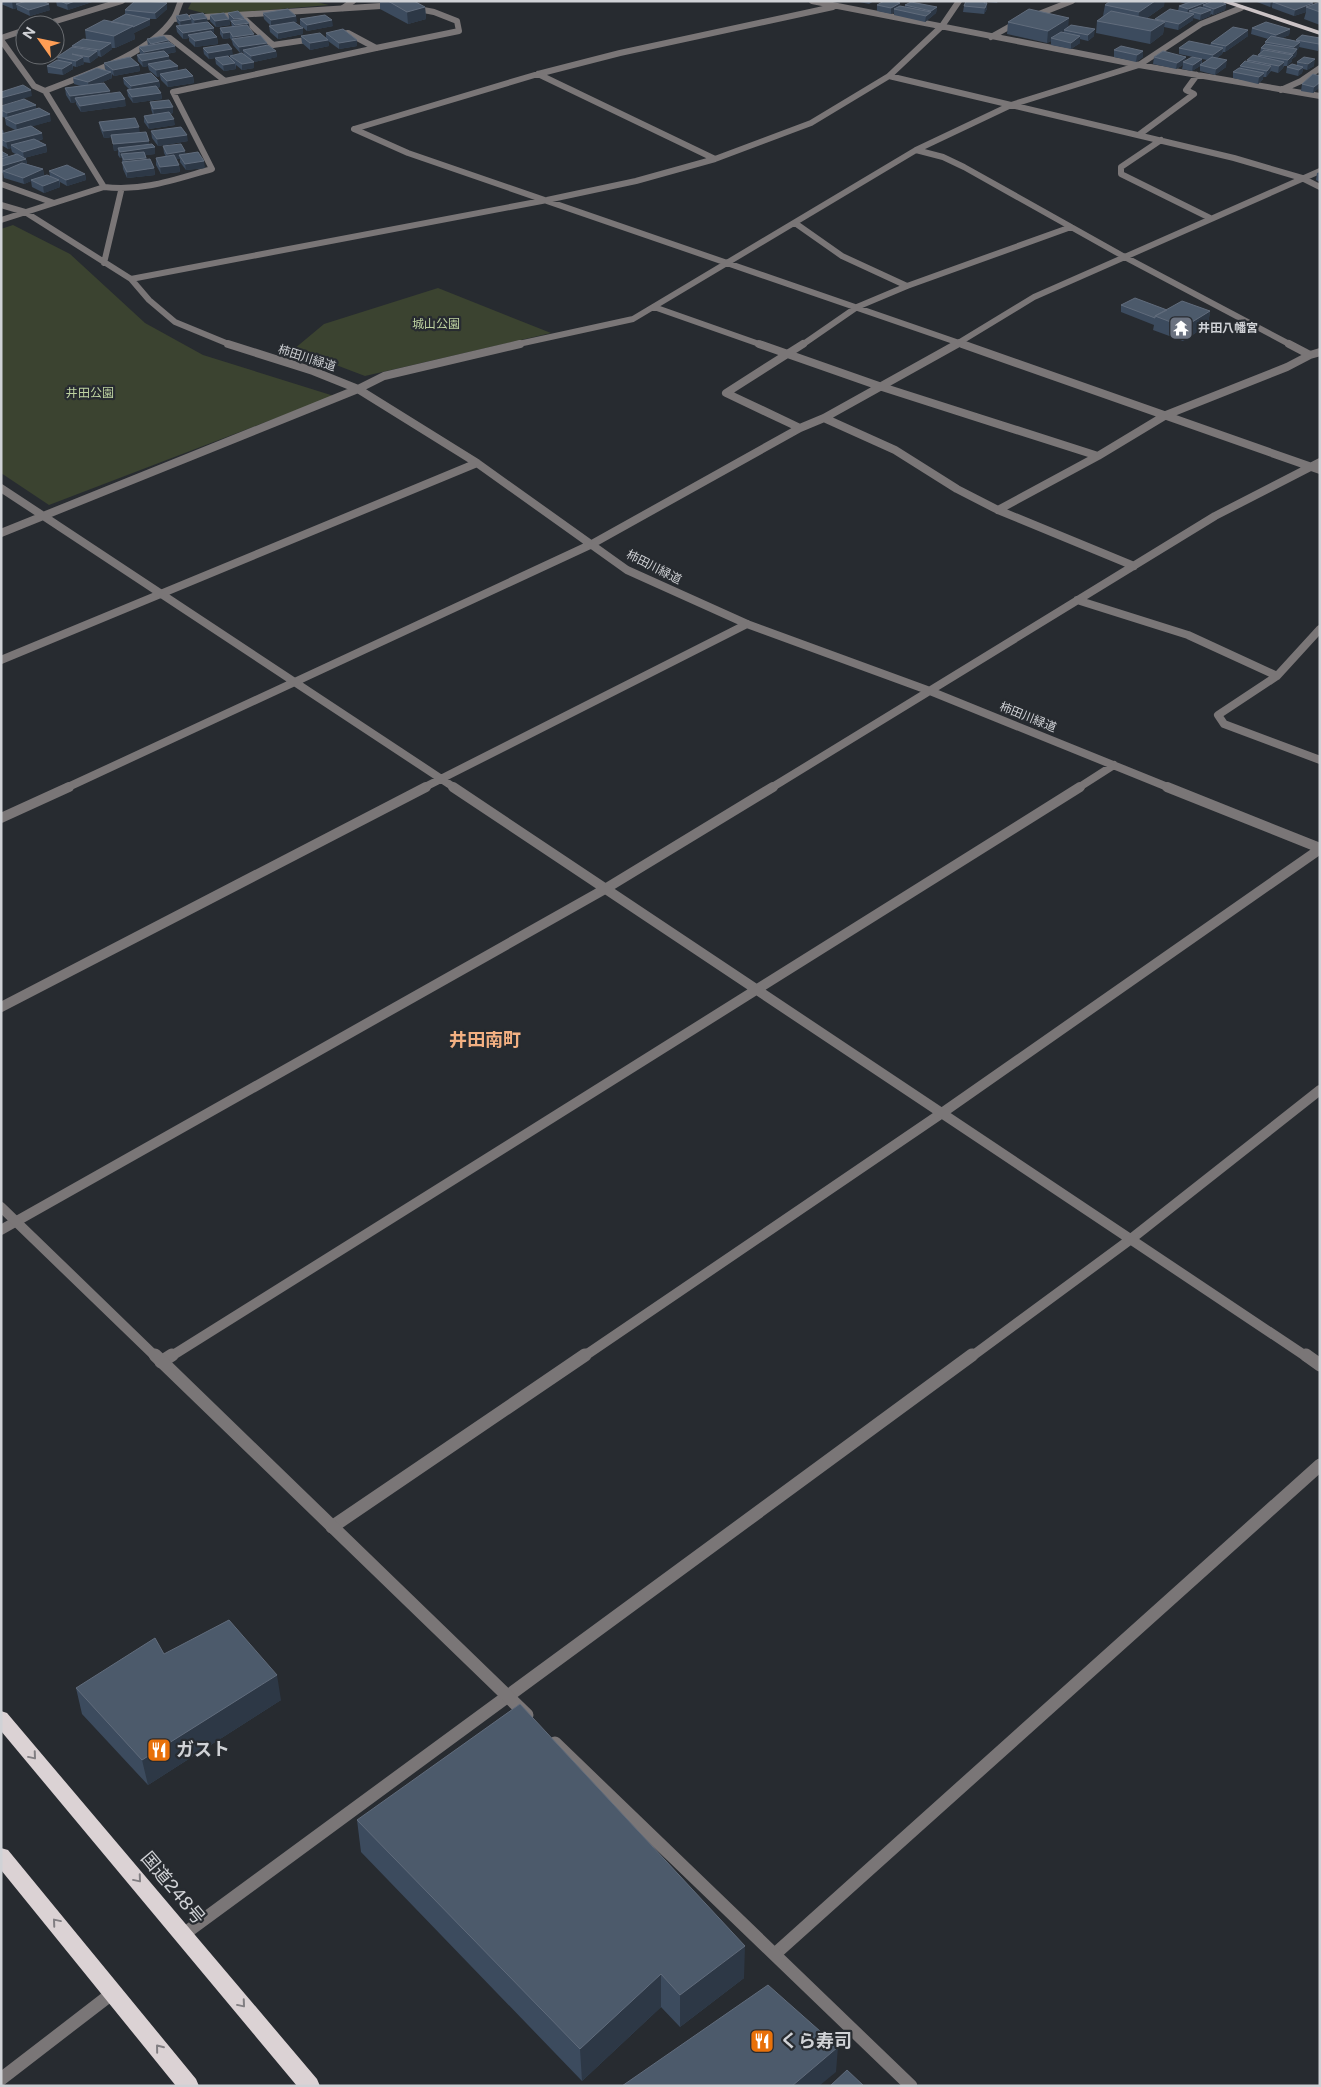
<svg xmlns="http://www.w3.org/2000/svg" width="1321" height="2087" viewBox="0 0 1321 2087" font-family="'Public Sans','Noto Sans JP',sans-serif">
  <rect width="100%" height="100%" fill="#272b30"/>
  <path fill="#3b4330" d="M192,1H312L329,5L211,15L188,9Z
    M13,225L70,254L145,323L203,355L334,396L49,505L1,473V229Z
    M438,288L551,333L365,376L294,349L324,324Z"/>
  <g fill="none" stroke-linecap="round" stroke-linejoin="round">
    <path stroke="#7a7677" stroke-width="6" d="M343,8L353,1
      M376,48L459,31L457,21L434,12L413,8"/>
    <path stroke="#7a7677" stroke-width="6" d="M812,1L1139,65L1320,96
      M241,16L273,45L313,39
      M173,19L381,6
      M43,25L122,1
      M156,37L170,38L225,81L376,48L348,33L335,35
      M991,37L1016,23L1072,1
      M1,38L25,30
      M1,40L34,86L45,91L104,187L1,220
      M538,74L715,159
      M889,76L1234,158L1302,178L1320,187
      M1281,90L1301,81L1320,68
      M45,91C84,75 148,55 173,19C177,14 178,7 181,1
      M354,129L408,153L965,345
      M354,129L538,74L620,53L833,7
      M1140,134L1194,94L1186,90L1197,75
      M1161,140L1121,167V174L1210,218
      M916,150L943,157L964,167L1123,256L1291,345
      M1,184L54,203
      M104,187C142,192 176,179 212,169L173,92L225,81
      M1,205L25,212L131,279L149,300L175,322L231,345
      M795,223L842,256L907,286
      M104,263L121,191
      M131,279L547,200L636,181L715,159L811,123L889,76L942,26L959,1
      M654,307L762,345
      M514,345L633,319L916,150L1011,105L1139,65L1201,24L1241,8
      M802,345L857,307L907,286L1071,227
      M955,345L1034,297L1320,171"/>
    <path stroke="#7a7677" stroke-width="8" d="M228,344L313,371L358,389L477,463L627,570L747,624L930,691L1170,788
      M759,344L879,386L1098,456
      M962,344L1320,470
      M1289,344L1310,355L1320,352
      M824,418L895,450L957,489L998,510L1134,566
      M800,428L726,393L803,344
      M1,488L455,788
      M998,510L1098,456L1166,415L1287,367L1310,355
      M1,533L358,389L384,376L520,344
      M1077,600L1188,635L1277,676
      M1320,629L1277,676L1218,715L1224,724L1320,760
      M1,660L477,463
      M66,788L592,544L800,428L824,418L957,344
      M423,788L747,624
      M771,788L1215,516L1320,462
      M1078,788L1114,765"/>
    <path stroke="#7a7677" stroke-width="10" d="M453,787L1307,1357
      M1167,787L1320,848
      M1,818L69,787
      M1,1007L426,787
      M1,1230L605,889L773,787
      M170,1357L1080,787
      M583,1357L942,1113L1320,849
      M971,1357L1131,1239L1320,1090"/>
    <path stroke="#7a7677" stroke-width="13" d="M1306,1355L1320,1365
      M161,1362L172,1355
      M332,1527L585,1355
      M184,1934L972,1355
      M775,1954L1320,1465
      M1,2079L114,1992"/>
    <path stroke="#7a7677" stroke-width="10" d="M1,1207L156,1357"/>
    <path stroke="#7a7677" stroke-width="13" d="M155,1355L527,1715
      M555,1743L911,2086"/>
    <path fill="#cbc3c5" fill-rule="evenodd" d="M1219,1H1230L1320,31V35Z"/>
    <path fill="#dbd2d4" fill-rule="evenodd" d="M1,1711L7,1713L317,2079L320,2086H297L1,1731Z
      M1,1848L8,1850L196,2079L199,2086H176L1,1870Z"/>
  </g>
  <path fill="#3c4b5e" d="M1,1H43L50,10L30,16L17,10V8L13,9L1,4Z
    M56,1H95L68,10L57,6Z
    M135,1H168L166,3L167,9L156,19H150V25L134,33L135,39L115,48H111L112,49L101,57L98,56V57L90,63L83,62L84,64L76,67L73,66V69L63,75L48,73L47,66L58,60L57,57L72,47V46L86,39L85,30L111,22L125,14V10Z
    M380,1H414L425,7L426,19L408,24L380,9Z
    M855,1H874L869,4Z
    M966,1H998L997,3L987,2V9L984,14L963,12L964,6Z
    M1177,1H1212L1226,4L1225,10L1213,15L1211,14L1210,16L1200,20L1193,18V20L1178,30L1164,27L1163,34L1150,44L1096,33L1097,21L1103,16L1105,5L1164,6L1147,18L1154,20L1155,19L1178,11L1179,6L1186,4Z
    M1257,1H1307L1313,5L1320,2V25L1304,19L1306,12L1294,16L1272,8V6L1270,7L1257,2Z
    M877,5L900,6L905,7V5L937,7L936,13L925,22L894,15V12L891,14L877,11Z
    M228,13L244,19L254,36L267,43V45L276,51L277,57L254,62V68L242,70L236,65V69L224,71L216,64L215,58H230V56L244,54L243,52L240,53L233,45L232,41L230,38L223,39L220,34V28L232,27L231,22L229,20L230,25L216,27L210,21V15L229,18Z
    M263,13L297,22H295L303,34L278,39L270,32L269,26H271L264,19Z
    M190,15L207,18V22L214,34L217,37L218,44L195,47L189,41V38L183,39L177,32L176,26H180L177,22L176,16L190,18Z
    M300,19L333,26L307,31L300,25Z
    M1008,22L1068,27L1094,36L1088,41L1080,39V43L1071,49L1051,45V41L1047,43L1007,34Z
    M1252,28L1290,29L1289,35L1282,38L1296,41V40L1320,38L1318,51L1299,47L1297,50L1296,56L1292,59V61L1287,66H1284L1283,68L1278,73L1271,71L1266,77H1263V79L1258,84L1233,78V72L1247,62V60L1258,56V55L1260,53L1261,48L1265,44V42L1268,39L1251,34Z
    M1248,30V36L1225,52H1223L1222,54L1217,58L1226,67L1215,75L1200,71V66L1192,71L1182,69L1183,65L1176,69L1153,64L1154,57L1186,61L1202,59V64L1207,60L1179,54V48L1210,45L1211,43Z
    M326,33L357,40V46L339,49L328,41L329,46L310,50L302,43L301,36L326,38Z
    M147,39L168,40L176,52L167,54L169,60L178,66V71L193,76L194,83L168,87L161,80L160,76L157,77L149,70L148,66L143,67L138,61L137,55L141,54H140L139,47L148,46Z
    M203,48L233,55L209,59L204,54Z
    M1114,50L1143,51V57L1136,62L1114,57Z
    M1297,62L1314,66L1307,70L1303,69L1302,73L1298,76L1286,73L1287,67L1297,65Z
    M104,63L139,65L140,71L114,76L112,74V78L100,83L110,93L126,106L81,112L76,104V102L71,103L66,95L65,88L81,86L74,84L73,78L107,70L105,69Z
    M1320,76V87L1313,93L1301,91L1302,84Z
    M123,78L159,81L160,87L157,88L161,93L162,99L133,103L128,96L127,90L129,89L124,84Z
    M150,102L173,113L170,114L175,125L149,129L144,122V116L153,115L151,109Z
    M1,106L36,109L51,121L32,126L43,139L38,141L46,145L47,152L24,158L26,159L27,164L43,169L44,176H50L49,171L85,174L86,180L67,186L60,182V187L44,193L32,187L31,181L24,184L4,178L3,173L1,172V151L8,155L9,157L17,155L12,152L11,148L8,149L1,145V129L3,130L4,133L15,130L6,125L5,118L1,116Z
    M99,122L140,132L149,141V144L155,147V154L145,155L147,159L154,168L155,175L127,178L123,169L122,158H120L118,155V150L114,151L112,137L104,138L100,128Z
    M151,131L188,141L158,146L152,138Z
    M163,146L185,151V154L205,168L186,170L180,162V159H176L179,165L180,172L161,174L156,165V158L166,157L164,153Z
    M1320,172V182L1316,180L1317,173Z
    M1121,305L1167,310L1210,311L1208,325L1183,341L1153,330L1154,325L1121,312Z
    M164,1654L281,1700L148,1785L82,1714L76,1688Z
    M357,1820L744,1978L680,2027L661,2007L582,2081L361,1852Z"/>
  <path fill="#2d3846" d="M12,1H39L16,4L17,8L13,9Z
    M75,1H95L68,10L67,4Z
    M1155,1H1165L1164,6L1138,24L1139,12Z
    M1209,1H1212L1211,6L1203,5V9L1189,11V14L1187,15L1188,9Z
    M1271,1H1287L1273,2L1272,6L1270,7Z
    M167,3V9L156,19L155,13Z
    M900,3V9H894V12L891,14V8Z
    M987,3V9L984,14L985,8Z
    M1313,3L1312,9L1306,7V12L1294,16L1295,10Z
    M49,4L50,10L30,16L29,10Z
    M1226,4L1225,10L1213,15L1214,9Z
    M425,7L426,19L408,24L407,12Z
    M937,7L936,13L925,22L926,16Z
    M1211,10L1210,16L1200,20L1201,14Z
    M1194,14L1193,20L1178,30L1179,24Z
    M296,16L297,22L271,26V20Z
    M207,18L208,24L195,26L194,20Z
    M244,18L245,24L249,23L250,30L235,31L234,19Z
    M1069,18L1068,30H1064V32L1054,39L1051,38V41L1047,43L1048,31Z
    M150,19V25L134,33L135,39L115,48L114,36Z
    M191,19L192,25L181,27L180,21Z
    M229,19L230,25L216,27L215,21Z
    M332,20L333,26L307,31V25Z
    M1165,22L1163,34L1150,44L1151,31Z
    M214,28V34L188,35L189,38L183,39V33Z
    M303,28V34L278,39V33Z
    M1095,29L1094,36L1088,41V35Z
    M1290,29L1289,35L1275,41L1276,35Z
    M1248,30V36L1225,52L1226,46Z
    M230,32V38L223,39V33Z
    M254,34L255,41H234L233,37Z
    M1080,36V43L1071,49V43Z
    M217,37L218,44L195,47V41Z
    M168,40L169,47L152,50L151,44Z
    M328,40L329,46L310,50V43Z
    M357,40V46L339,49V43Z
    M1300,42L1299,48L1297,50L1296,56L1292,59V61L1287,66L1288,60L1292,56L1294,47Z
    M111,43L112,49L101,57L100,50Z
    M267,43V49L243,50V52L240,53L239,47Z
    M175,46L176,52L145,58L144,52Z
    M1223,48L1222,54L1213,61V55Z
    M232,49L233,55L209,59L208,53Z
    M97,51L98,57L90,63L89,57Z
    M276,51L277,57L254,62V68L242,70V64L252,62L251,56Z
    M1143,51V57L1136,62L1137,55Z
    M169,56L170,63L148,64V66L143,67L142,61Z
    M83,57L84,64L76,67V61Z
    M1186,57L1185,63L1183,62V65L1176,69L1177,63Z
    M1202,59L1201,65H1200V66L1192,71L1193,65Z
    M1315,59L1314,66L1307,70L1308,64Z
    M1227,60L1226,67L1215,75L1216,69Z
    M1284,62L1283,68L1278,73L1279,66Z
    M72,63L73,69L63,75L62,69Z
    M235,63L236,69L224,71L223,65Z
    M139,65L140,71L114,76L113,70Z
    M178,66V72L160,74V76L157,77L156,70Z
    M1271,66L1270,72L1266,77L1267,71Z
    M1303,67L1302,73L1298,76L1299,70Z
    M111,72L112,78L89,88L88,82Z
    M1264,73L1263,79L1258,84L1259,77Z
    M193,76L194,83L168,87L167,81Z
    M159,81L160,87L132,92L131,86Z
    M1320,82V87L1313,93L1314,87Z
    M31,90L32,96L3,105L2,98Z
    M110,91L111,97L75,98L76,102L71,103L70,96Z
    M161,93L162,99L133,103L132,97Z
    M125,99L126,106L81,112L80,106Z
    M36,105V111L8,120L7,113Z
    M173,107V113L154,115L153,109Z
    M50,114L51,121L17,131L16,124Z
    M174,119L175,125L149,129L148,123Z
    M139,127L140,134L104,138L103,131Z
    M42,133L43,139L14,147L11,145V148L8,149L6,142Z
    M187,135L188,141L158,146L157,139Z
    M149,141V147L118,148V150L114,151L113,144Z
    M46,145L47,152L24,158L23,152Z
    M155,147V154L123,158L121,154L122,158H120V152Z
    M185,151L186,158L179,155L180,159L168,160L167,154Z
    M146,158L147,164L124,167V160Z
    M26,159L27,166L3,172L2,166Z
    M204,161L205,168L186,170L185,164Z
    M179,165L180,172L161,174L160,167Z
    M154,168L155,175L127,178V172Z
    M43,169L44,176L31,180V181L24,184L23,178Z
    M85,174L86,180L67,186L66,180Z
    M59,180L60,187L44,193L43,186Z
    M1210,311L1208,325L1183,341L1184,327Z
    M277,1675L281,1700L148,1785L142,1760Z
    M745,1946L744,1978L680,2027V1995Z
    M661,1974V2007L582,2081L580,2049Z
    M838,2047L836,2072L819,2086H792Z"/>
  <path fill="#4c5a6b" stroke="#616c7c" d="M27,1H43L49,4L29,10L16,4Z
    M60,1H75L67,4Z
    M135,1H144L167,3L155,13L125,10Z
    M388,1H414L425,7L407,12Z
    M884,1H894L900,3L891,8L877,5Z
    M966,1H985L984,3H987L985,8L964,6Z
    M1110,1H1155L1139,12L1105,5Z
    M1193,1H1209L1188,9L1179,6Z
    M1213,1H1217L1226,4L1214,9L1203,5Z
    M1275,1H1307L1313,3L1295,10L1273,2Z
    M911,2L937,7L931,11L905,5Z
    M1320,2V12L1306,7Z
    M900,6L931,12L926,16L894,9Z
    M1200,7L1211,10L1201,14L1189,11Z
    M288,9L296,16L271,20L263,13Z
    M1029,9L1069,18L1048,31L1008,22Z
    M1170,9L1194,14L1179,24L1155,19Z
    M238,11L244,18L234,19L228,13Z
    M1111,11L1165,22L1151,31L1097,21Z
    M203,13L207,18L194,20L190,15Z
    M224,13L229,19L215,21L210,15Z
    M126,14L150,19L133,27V26L111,22Z
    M187,14L191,19L180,21L176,16Z
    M325,15L332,20L307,25L300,19Z
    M245,19L249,23L235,25L231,21Z
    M104,20L133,26L114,36L85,30Z
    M208,22L214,28L183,33L176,26Z
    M294,22L303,28L278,33L269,26Z
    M1266,22L1290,29L1276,35L1252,28Z
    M247,25L254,34L233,37L230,32L223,33L220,28Z
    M1071,25L1095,29L1088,35L1064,30Z
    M1233,27L1248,30L1226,46L1211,43Z
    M343,29L357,40L339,43L326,33Z
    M211,31L217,37L195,41L188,35Z
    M1061,32L1080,36L1071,43L1051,38Z
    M320,33L328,40L310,43L301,36Z
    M260,35L267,43L239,47L232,39Z
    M1302,35L1320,38V43L1319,44L1296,40Z
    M164,36L168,40L151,44L147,39Z
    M1271,36L1300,42L1294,47L1265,42Z
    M83,39L111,43L100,50L72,46Z
    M1189,41L1223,48L1213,55L1179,48Z
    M169,42L175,46L144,52L139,47Z
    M228,44L232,49L208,53L203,48Z
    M1265,44L1297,49L1293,54L1261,48Z
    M268,45L276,51L251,56L243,50Z
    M1121,46L1143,51L1137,55L1114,50Z
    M72,47L97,51L89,57L72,54L83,57L76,61L57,57Z
    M1264,50L1293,55L1288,60L1258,55Z
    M164,51L169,56L142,61L137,55Z
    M1163,51L1186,57L1177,63L1154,57Z
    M242,53L254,62L242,64L230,56Z
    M1253,55L1284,62L1279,66L1247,60Z
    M228,56L235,63L223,65L215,58Z
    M130,57L139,65L113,70L104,63Z
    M1192,57L1202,59L1193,65L1183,62Z
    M1212,57L1227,60L1216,69L1200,65Z
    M1304,57L1315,59L1308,64L1297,62Z
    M57,60L72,63L62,69L47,66Z
    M170,60L178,66L156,70L148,64Z
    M1245,61L1271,66L1267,71L1240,66Z
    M1292,64L1303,67L1299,70L1287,67Z
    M97,68L111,72L88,82L73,78Z
    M1239,68L1264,73L1259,77L1233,72Z
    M186,69L193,76L167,81L160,74Z
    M151,73L159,81L131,86L123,78Z
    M1313,74L1320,76V82L1314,87L1302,84Z
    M104,83L110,91L70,96L65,88Z
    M23,85L31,90L1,98V92Z
    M156,86L161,93L132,97L127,90Z
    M120,92L125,99L80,106L75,98Z
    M24,99L36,105L7,113L1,110V106Z
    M169,100L173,107L153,109L150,102Z
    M39,108L50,114L16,124L5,118Z
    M169,112L174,119L148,123L144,116Z
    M135,118L139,127L103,131L99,122Z
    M31,126L42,133L6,142L1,139V134Z
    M181,127L187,135L157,139L151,131Z
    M146,132L149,141L113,144L111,135Z
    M34,139L46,145L23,152L11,145Z
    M152,144L155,147L120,152L118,148Z
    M181,144L185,151L167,154L163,146Z
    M1,151L8,155L1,157Z
    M144,152L146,158L124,160L121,154Z
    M198,152L204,161L185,164L179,155Z
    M17,154L26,159L2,166H1V159Z
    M174,155L179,165L160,167L156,158Z
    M150,159L154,168L127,172L122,162Z
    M22,163L43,169L23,178L3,171Z
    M67,165L85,174L66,180L49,171Z
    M47,175L59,180L43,186L31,180Z
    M1135,298L1167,310L1155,316V318L1121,305Z
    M1182,301L1210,311L1184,327L1155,316Z
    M229,1620L277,1675L142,1760L76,1688L155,1638L164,1654Z
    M520,1704L745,1946L680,1995L661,1974L580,2049L357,1820Z
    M768,1985L838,2047L792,2086H622Z
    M847,2070L864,2086H830Z"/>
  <defs><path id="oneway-chevron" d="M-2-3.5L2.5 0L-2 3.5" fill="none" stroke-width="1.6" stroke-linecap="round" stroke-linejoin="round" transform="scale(1.25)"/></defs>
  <g stroke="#817e82">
    <use href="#oneway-chevron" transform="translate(33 1756) rotate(50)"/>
    <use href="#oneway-chevron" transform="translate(138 1879) rotate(50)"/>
    <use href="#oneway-chevron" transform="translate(56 1922) rotate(-130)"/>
    <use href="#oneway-chevron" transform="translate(242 2004) rotate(50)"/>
    <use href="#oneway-chevron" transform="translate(159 2048) rotate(-129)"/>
  </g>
  <defs>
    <g id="temple-square" transform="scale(1.25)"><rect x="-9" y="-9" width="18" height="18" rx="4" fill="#6b7280" stroke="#272b30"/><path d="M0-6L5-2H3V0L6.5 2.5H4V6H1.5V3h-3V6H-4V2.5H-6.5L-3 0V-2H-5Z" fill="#fff"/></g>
    <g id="restaurant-square" transform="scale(1.25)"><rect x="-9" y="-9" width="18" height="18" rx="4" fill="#e8710a" stroke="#272b30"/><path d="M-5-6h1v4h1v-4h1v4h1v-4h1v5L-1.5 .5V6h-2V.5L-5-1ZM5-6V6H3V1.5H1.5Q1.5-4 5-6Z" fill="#fff"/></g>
  </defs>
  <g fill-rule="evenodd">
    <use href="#temple-square" x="1181" y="328"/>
    <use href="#restaurant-square" x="159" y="1750"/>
    <use href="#restaurant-square" x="762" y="2041"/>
  </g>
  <g text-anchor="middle" stroke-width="4.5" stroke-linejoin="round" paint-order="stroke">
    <g font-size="12" fill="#bed3a1" stroke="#272b30">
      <text x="436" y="328">城山公園</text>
      <text x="90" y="397">井田公園</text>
    </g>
    <g font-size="12" font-weight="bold" fill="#d0d2d6" stroke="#272b30" text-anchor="start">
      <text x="1198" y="332">井田八幡宮</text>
    </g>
    <g font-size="12" fill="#d0d2d6" stroke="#272b30">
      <text transform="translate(307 358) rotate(18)" y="4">柿田川緑道</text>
      <text transform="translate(654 567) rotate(27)" y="4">柿田川緑道</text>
      <text transform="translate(1028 717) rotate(22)" y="4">柿田川緑道</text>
    </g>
    <g font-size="18" font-weight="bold" fill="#f3b082" stroke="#272b30">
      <text x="485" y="1046">井田南町</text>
    </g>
    <g font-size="18" font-weight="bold" fill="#d0d2d6" stroke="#272b30" text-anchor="start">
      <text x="176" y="1756">ガスト</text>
      <text x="780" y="2047">くら寿司</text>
    </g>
    <g font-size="18" fill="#d0d2d6" stroke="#272b30">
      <text transform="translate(173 1888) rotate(50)" y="6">国道248号</text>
    </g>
  </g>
  <rect width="1321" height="2087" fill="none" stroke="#d0d2d6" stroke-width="5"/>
  <g transform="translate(40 40) rotate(303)"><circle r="24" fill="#272b30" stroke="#6b6e72"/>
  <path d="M0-4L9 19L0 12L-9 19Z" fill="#fd9d55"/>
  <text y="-8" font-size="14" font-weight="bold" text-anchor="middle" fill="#d0d2d6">N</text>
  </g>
</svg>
